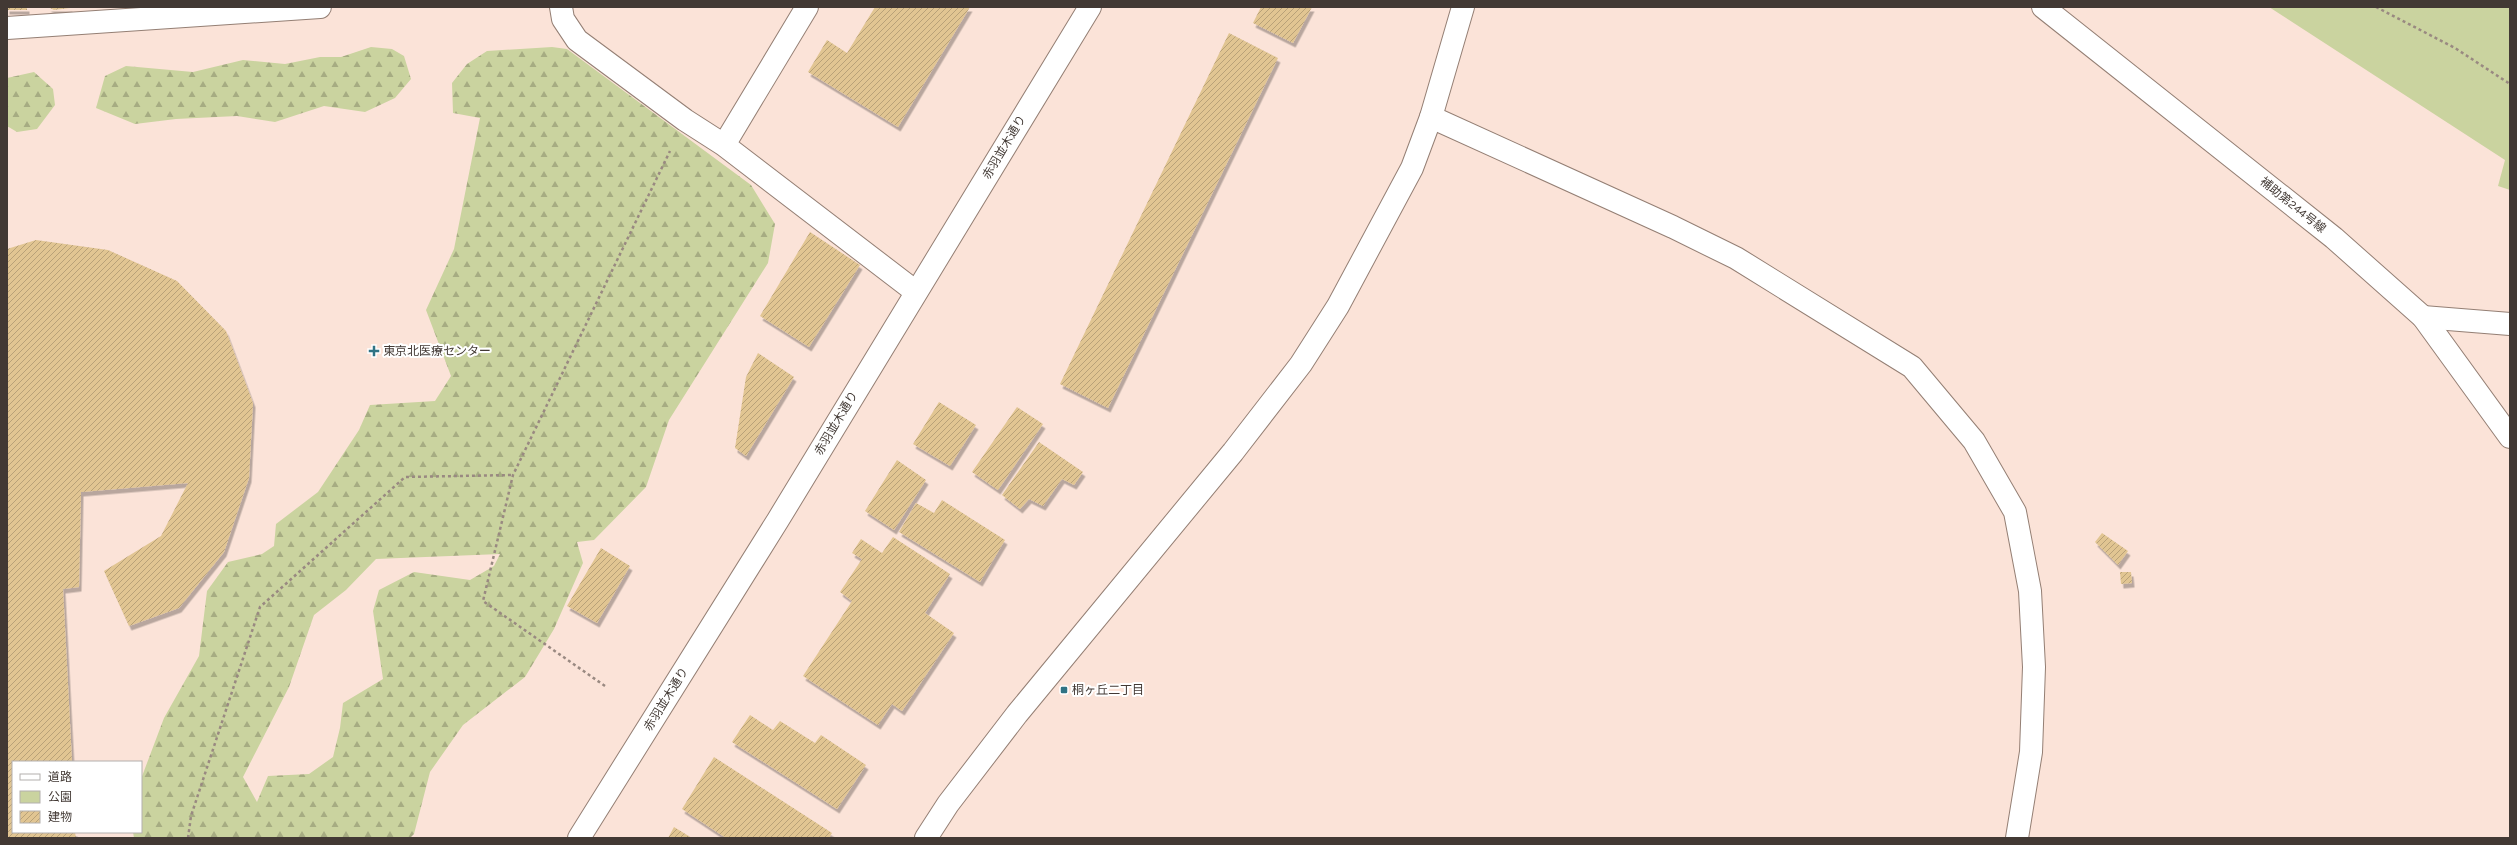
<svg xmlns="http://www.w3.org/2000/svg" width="2517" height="845" viewBox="0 0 2517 845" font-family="Karla,'Noto Sans JP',sans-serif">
  <defs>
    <pattern id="forest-firs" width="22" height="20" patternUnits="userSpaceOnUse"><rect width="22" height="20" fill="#cad39f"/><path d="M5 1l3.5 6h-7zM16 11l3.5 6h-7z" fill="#a6ac82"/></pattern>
    <pattern id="building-hatch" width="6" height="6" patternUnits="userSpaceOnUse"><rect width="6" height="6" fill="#e1c592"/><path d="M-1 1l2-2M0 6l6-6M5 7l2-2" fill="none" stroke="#b8a178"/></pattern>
    <filter id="shadow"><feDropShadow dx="2.5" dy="4.5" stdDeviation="0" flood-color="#0004"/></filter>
  </defs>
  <rect width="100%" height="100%" fill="#fbe3d8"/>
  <path fill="url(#forest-firs)" fill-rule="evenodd" d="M371,47L392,49L404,56L411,79L395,98L365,112L324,106L275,122L237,116L176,119L135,124L96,108L105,76L126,66L193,72L243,60L285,64L320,57H341Z
    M552,47L567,49L751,185L775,224L768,263L669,420L646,487L594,540L577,542L583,563L554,629L525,677L463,725L430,772L414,834L410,838H134L133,832H141V779L164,718L199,656L207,591L228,562L262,554L274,546L276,524L318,492L359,430L370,405L435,401L451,376L426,310L454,249L480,118L453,113L452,83L467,64L487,51ZM500,554L494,566L470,580L414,572L379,590L373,611L383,679L343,703L340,728L333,757L309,774L268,776L257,802L243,777L289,687L314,615L346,590L376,559Z
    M34,72L53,89L55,105L37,129L17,132L7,126V78Z"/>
  <path fill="#cad39f" d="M2269,7H2510V190L2498,186L2505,160Z"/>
  <path fill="url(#building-hatch)" filter="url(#shadow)" d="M7,7H27V10H7Z
    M48,7H70V8L54,10Z
    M875,7H970L898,127L808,72L827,40L847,53Z
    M1261,7H1312L1293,43L1253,23Z
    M1229,33L1278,58L1108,408L1060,384Z
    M810,232L860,265L809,347L760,316Z
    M36,240L108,250L177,281L226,331L253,403L249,478L224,552L179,608L129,626L104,571L161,536L188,483L81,492L79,587L63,589L72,762H13V832H75L76,838H7V249Z
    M758,353L794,377L746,456L735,448L746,377Z
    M939,402L976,425L950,466L913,444Z
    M1017,407L1043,424L998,490L972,472Z
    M1039,442L1083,472L1074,485L1062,479L1043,506L1029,499L1020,509L1002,495Z
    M897,460L926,480L894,530L865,511Z
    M942,500L1005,540L980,582L899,532L916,503L934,513Z
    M2102,533L2128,551L2118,565L2095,542Z
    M893,537L950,574L925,613L954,633L902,711L892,704L878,725L803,676L852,601L840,592L862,559L852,553L861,539L882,553Z
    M601,548L630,566L597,623L567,606Z
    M2120,572H2131L2132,583L2121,584Z
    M750,715L773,730L780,721L815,743L821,735L866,765L837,809L732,742Z
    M714,757L832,833L829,838H726L682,809Z
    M674,827L692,838H668Z"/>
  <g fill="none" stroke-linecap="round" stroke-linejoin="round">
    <g stroke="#947f74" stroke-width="24">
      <path id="service" d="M7,28L320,7"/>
    </g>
    <g stroke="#947f74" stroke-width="24">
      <path id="minor" d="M561,7L563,19L577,40L685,120L724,145L916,292
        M1431,117L1673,227L1736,258L1912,367L1974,441L2015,512L2030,591L2034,667L2031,752L2017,838
        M724,145L807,7
        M2423,317L2510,324"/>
    </g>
    <g stroke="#947f74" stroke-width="24">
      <path id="tertiary" d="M2043,7L2334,238L2423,317L2510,437
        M579,838L778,520L1090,7
        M926,838L948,804L1017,714L1233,452L1301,364L1338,306L1412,168L1431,117L1463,7"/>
    </g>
    <path stroke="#998981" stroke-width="2.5" stroke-dasharray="3 3" stroke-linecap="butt" d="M2376,7L2455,48L2510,84
      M605,686L483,601L513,475L670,151
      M188,838L191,816L260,607L405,477L513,475"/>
    <use href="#service" stroke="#fff" stroke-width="22"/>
    <use href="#minor" stroke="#fff" stroke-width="22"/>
    <use href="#tertiary" stroke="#fff" stroke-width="22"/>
  </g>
  <g fill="#307384" stroke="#fff" stroke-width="1.5">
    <path d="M372 345h4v4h4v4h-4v4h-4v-4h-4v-4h4z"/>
    <rect x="1060" y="686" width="8" height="8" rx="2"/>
  </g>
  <g text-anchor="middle" stroke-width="4" stroke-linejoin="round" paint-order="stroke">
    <g font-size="12" fill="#423934" stroke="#fff">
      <text transform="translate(1004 147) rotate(-59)" y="4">赤羽並木通り</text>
      <text transform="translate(2293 205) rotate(39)" y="4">補助第244号線</text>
      <text transform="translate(836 423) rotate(-59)" y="4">赤羽並木通り</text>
      <text transform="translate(666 699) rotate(-58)" y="4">赤羽並木通り</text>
    </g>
    <g font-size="12" fill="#423934" stroke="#fff" text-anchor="start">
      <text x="383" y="355">東京北医療センター</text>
      <text x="1072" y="694">桐ヶ丘二丁目</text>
    </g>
  </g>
  <rect width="2517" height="845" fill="none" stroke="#423934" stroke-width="16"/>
  <rect x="12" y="761" width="130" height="72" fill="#ffffff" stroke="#b3b0ae"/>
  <rect x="20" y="774" width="20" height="6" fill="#ffffff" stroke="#b3b0ae"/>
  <text x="48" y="781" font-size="12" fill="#423934">道路</text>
  <rect x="20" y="791" width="20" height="12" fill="#cad39f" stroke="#b3b0ae"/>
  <text x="48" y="801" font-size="12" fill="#423934">公園</text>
  <rect x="20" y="811" width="20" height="12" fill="url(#building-hatch)" stroke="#b3b0ae"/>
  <text x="48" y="821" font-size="12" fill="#423934">建物</text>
</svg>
